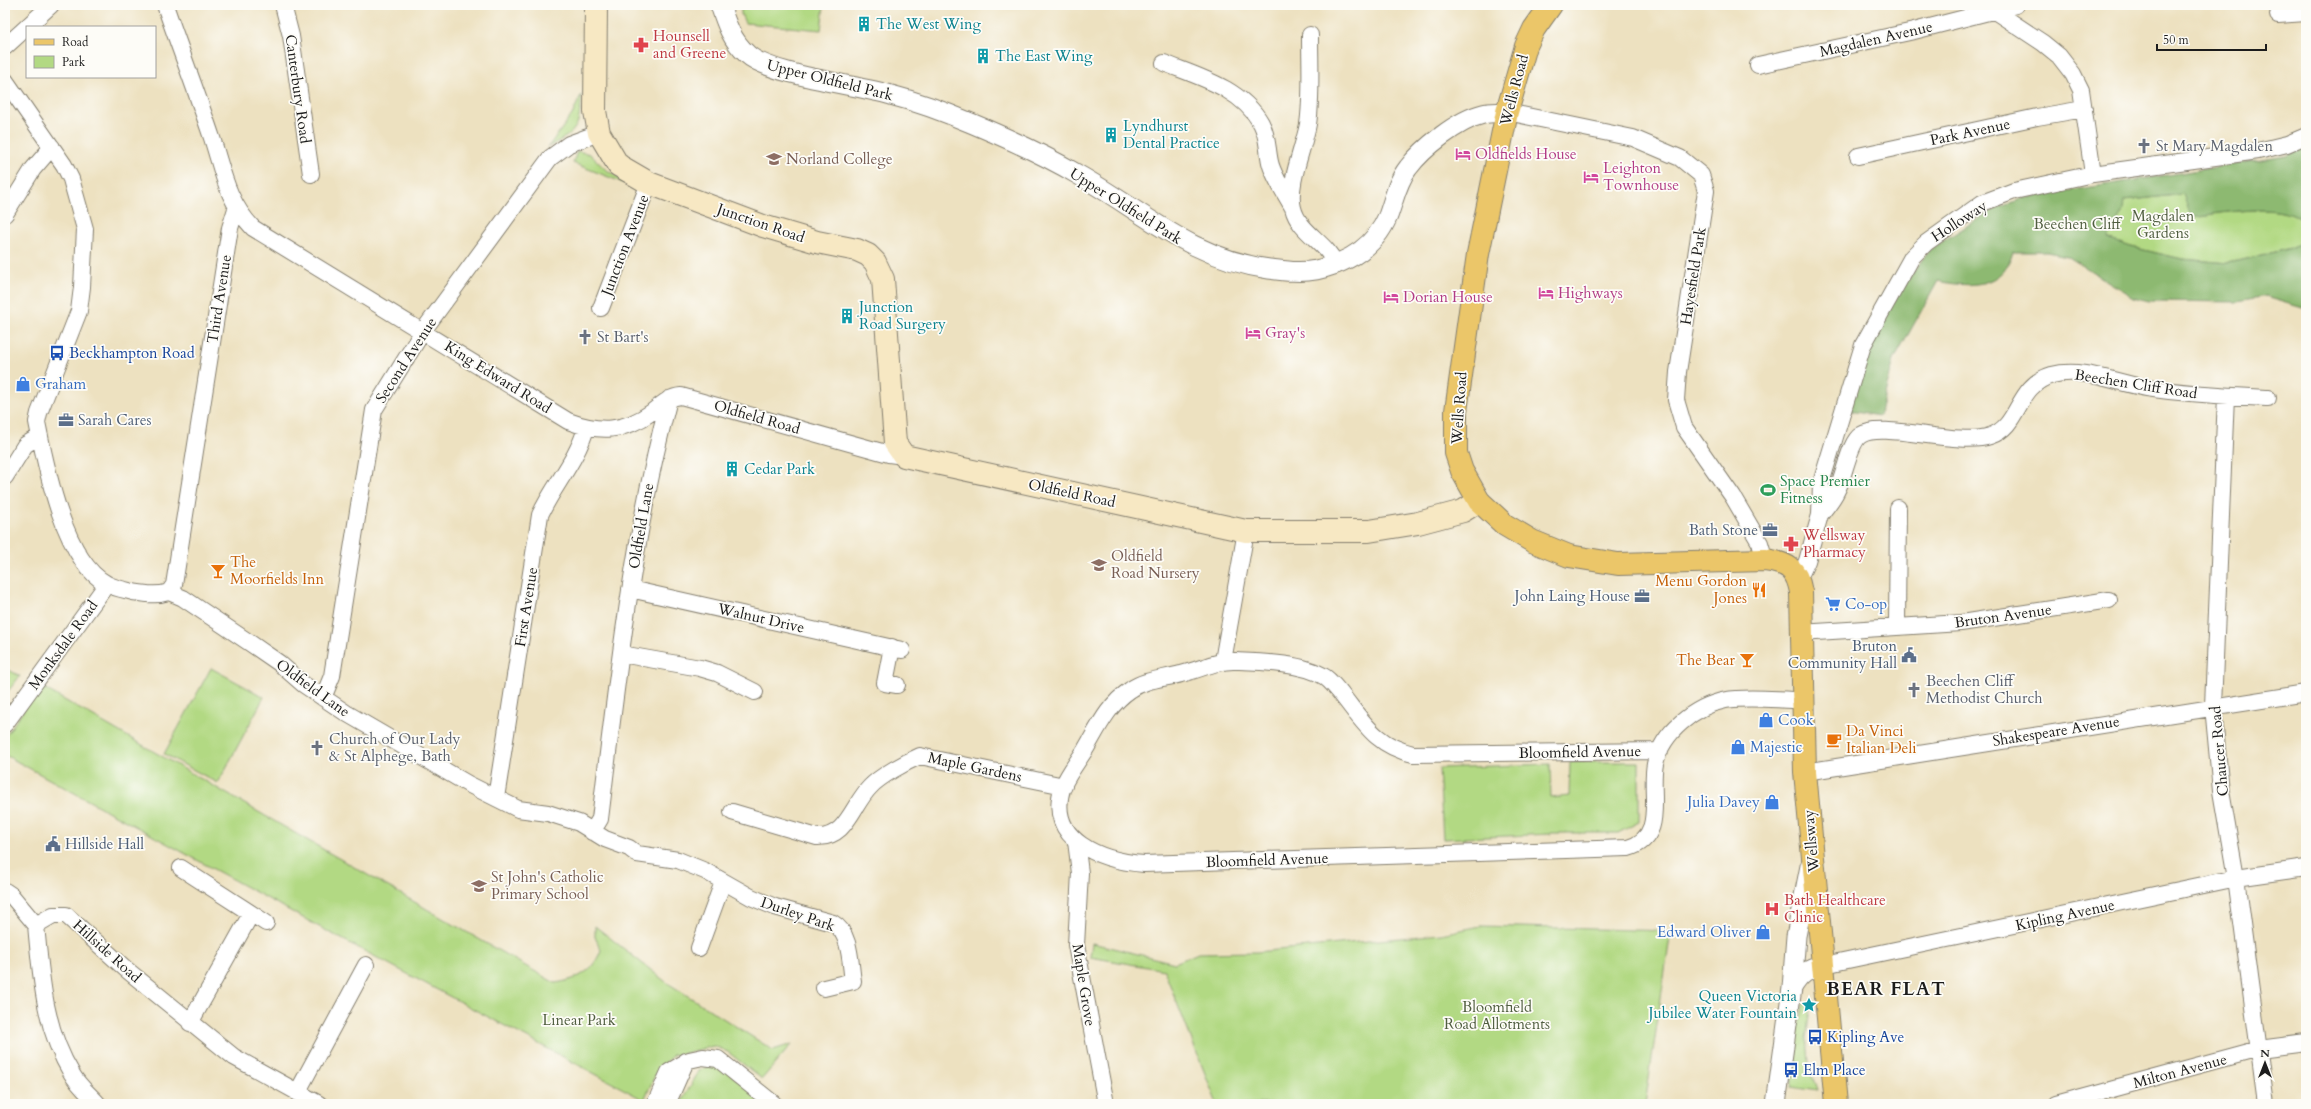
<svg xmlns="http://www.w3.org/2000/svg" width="2311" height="1109" viewBox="0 0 2311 1109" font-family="Cardo,serif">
  <rect width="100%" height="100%" fill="#fdfcf7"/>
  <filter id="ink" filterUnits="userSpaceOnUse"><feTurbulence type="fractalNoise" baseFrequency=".025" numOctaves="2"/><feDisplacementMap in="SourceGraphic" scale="8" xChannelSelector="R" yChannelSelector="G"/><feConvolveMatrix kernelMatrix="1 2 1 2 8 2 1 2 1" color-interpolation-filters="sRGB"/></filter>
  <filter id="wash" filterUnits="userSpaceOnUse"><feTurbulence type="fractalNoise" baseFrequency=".012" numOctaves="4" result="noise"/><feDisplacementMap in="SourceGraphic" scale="16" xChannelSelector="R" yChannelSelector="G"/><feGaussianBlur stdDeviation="0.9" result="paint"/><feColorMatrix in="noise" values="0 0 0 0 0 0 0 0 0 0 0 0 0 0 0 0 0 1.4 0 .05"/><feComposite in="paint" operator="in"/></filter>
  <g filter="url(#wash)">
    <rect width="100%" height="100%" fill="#ede1c0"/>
    <path fill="#b2d983" stroke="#677a50" d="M741,5H824L821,30L745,23L741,14Z
      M581,95C582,100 581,106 580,111C578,134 565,137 548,147L572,115Z
      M577,151L590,154L605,169L634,187L573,163Z
      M2184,194L2191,217C2218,214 2289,199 2306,225V239L2291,248L2229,263L2182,259L2131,247L2107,239L2123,211V201Z
      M5,668L20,676L5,695Z
      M211,668L264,697L218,783L164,754Z
      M40,686L555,983C577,980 593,972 601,950L595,937V926L666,982L773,1050L792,1044L762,1079L728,1052L714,1046L677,1055L674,1054L657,1071L644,1100L325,930L5,755V737Z
      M1570,762H1639V822L1618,833H1551V834L1443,839L1439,768L1550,764L1551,798L1569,796Z
      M1481,926L1671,931L1645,1104H1217L1164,970L1090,957L1092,943L1175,963L1198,953L1257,952L1441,934Z
      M1805,1002L1812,1004L1807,1037L1809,1063L1818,1091L1791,1087L1803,1004Z
      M715,1062L768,1104H680L699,1071Z"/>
    <path fill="#8db971" stroke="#546a46" d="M2306,146V225C2288,199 2218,214 2191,217L2183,194L2124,201L2123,211L2108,239L2131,247L2182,259L2229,263L2291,248L2306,239V309L2265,297L2238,302L2149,301L2133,297L2067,256L2048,252H2013C2003,288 1970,288 1938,281L1894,360L1879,416L1849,411L1864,349L1903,287L1929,250L1989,212L2023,198L2286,156Z"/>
  </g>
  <g filter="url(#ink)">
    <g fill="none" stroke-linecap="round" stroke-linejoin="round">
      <g stroke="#847e6e" stroke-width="18">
        <path id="minor" d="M165,5C180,49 197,93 212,138C223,172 227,201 253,228L568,421C600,433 624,432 652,412C661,405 669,397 681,396L889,454L904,456
          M283,5L291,36L311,174
          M1993,10L2043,43L2059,56L2073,74L2081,90L2093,174
          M2278,15L2306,13
          M1310,35C1310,62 1312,98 1308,124C1304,147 1287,185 1293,208C1299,233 1327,242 1336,265
          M5,47L51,5
          M1164,63C1199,77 1241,88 1261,123C1268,136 1267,148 1270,162C1273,176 1285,193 1292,206
          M1758,65L1914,31L2016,5
          M5,80L64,165L71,179L85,229L82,287L79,311L39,413L37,422C46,467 64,561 107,584C114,588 125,590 133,592C146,594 157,596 169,592L174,585L230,228L236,209
          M1507,112L1633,138L1680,158L1701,175L1706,191L1678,372L1676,400L1684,427L1733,497L1760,543L1765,560
          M1858,156L2037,117L2084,109
          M5,214L33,169L52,147
          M601,308L649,183
          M2226,396L2213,706L2221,791L2236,878L2266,1104
          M5,477L25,445L40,436
          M1820,515C1826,507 1833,499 1837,490C1844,478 1849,442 1861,435C1882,421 1958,447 1990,436C2021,426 2015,386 2052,375C2083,367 2116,383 2147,388C2187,394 2228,396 2268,398
          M1799,578L1807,561L1820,515L1821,483L1863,345L1912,257L1926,243L1982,203L2014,191L2093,174L2258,151L2287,144L2306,136
          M630,589L902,650
          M169,592L183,598L250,643L279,663L303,684L346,713L468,784L518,809L548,813L579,823L605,839L629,848L637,854L678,860L705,871L751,897L775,907L833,923C851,933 850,963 853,981L824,988
          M1897,626L1898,508
          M1800,633L1961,623L2109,600
          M892,647L885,683L897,685
          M621,654L700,668L717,673L755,692
          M1223,661L1246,531
          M323,698L332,676L374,410L423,331L550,158L569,144L599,133
          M5,724L107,584
          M1660,751L1413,754C1378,746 1366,726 1345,699C1339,691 1333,683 1325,677C1303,663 1262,662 1236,661C1216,660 1200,670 1181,674C1164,679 1145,679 1130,690C1108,705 1098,728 1085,750C1078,761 1068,774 1063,786C1044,841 1103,861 1144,864L1628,848C1667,837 1649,794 1655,764C1662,732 1695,706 1726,700C1748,696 1779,700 1802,700
          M1805,772L2306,693
          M496,798L540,515C554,485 577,460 586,428
          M732,812L817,837C847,838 852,805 870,787C880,776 906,762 920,756L1064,786
          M592,832L600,819C617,678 633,536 669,399
          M1076,841L1080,873L1076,945L1106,1104
          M181,868L266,923
          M5,891L11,895L36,925
          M36,925L53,915H66L127,970L234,1057L319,1104
          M36,925C41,977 44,1028 72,1074C78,1085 89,1094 98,1104
          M699,948L723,882
          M1824,965L2236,878L2306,868
          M190,1023L251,914
          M297,1093L366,965
          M655,1104L669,1072L689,1060L703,1057L718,1059L774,1104
          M667,1104L686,1061
          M2056,1104L2259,1049L2306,1043"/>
      </g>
      <g stroke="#847e6e" stroke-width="21">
        <path id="tertiary" d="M720,5C726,23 732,41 747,54C769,75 858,85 891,95C918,102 945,112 971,123C1007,138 1043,154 1077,174C1143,211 1190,258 1269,269C1285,271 1301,273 1316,270C1347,263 1375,247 1388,216C1394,200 1397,182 1408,168C1423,148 1458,120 1483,114C1491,112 1499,113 1507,112
          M1792,988C1800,974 1808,969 1824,965
          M1776,1104L1792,988L1796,936L1810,866"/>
      </g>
      <g stroke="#847e6e" stroke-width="24">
        <path id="secondary" d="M596,5L595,111L599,133L618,165L649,183L763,226L817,242L857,250L868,255L875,262L883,279L895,443L904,456L1246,531H1369L1418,523L1463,511L1479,501"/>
      </g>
      <g stroke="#847e6e" stroke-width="24">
        <path id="primary" d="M1551,5L1534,29L1526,46L1507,112L1478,254L1456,411V453L1462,471L1479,501L1505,525L1532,541L1569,556L1618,564L1765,560C1788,563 1797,569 1801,592L1805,772L1836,1104"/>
      </g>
      <use href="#minor" stroke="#fff" stroke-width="16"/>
      <use href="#tertiary" stroke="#fff" stroke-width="19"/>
      <use href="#secondary" stroke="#f7e8c3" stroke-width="22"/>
      <use href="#primary" stroke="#ebc669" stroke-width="22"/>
    </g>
  </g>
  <defs>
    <g id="building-bare" transform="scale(1.2)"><path d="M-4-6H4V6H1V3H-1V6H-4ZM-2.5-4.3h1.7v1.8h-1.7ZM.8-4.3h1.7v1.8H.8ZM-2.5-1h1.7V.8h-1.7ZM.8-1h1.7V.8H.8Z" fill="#0f9aa8" stroke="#fdfcf7" stroke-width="2.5" paint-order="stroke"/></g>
    <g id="pharmacy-bare" transform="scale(1.2)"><path d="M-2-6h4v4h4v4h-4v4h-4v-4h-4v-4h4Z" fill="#e0444e" stroke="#fdfcf7" stroke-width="2.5" paint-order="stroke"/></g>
    <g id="church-bare" transform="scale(1.2)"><path d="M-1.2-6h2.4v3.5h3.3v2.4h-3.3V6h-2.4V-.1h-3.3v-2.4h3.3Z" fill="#6b7280" stroke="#fdfcf7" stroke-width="2.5" paint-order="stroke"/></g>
    <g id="hotel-bare" transform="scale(1.2)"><path d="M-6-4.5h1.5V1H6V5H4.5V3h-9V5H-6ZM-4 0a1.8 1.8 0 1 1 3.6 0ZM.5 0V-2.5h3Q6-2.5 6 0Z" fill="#d1479c" stroke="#fdfcf7" stroke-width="2.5" paint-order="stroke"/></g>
    <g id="university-bare" transform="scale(1.2)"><path d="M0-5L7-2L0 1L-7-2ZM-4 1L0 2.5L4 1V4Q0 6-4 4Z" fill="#8d6e63" stroke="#fdfcf7" stroke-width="2.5" paint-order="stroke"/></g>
    <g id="bus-bare" transform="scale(1.2)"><path d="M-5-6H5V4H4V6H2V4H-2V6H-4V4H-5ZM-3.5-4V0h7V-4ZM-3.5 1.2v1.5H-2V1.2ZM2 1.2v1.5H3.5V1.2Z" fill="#1a4fb4" stroke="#fdfcf7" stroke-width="2.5" paint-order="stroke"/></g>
    <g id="shop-bare" transform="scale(1.2)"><path d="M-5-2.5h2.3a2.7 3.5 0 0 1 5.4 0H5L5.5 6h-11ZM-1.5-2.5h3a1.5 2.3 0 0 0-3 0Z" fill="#3f7fe0" stroke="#fdfcf7" stroke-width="2.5" paint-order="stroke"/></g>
    <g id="office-bare" transform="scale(1.2)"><path d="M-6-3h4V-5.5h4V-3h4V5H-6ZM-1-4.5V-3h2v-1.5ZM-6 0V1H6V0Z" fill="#5c6f8a" stroke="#fdfcf7" stroke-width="2.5" paint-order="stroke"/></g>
    <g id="stadium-bare" transform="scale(1.2)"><path d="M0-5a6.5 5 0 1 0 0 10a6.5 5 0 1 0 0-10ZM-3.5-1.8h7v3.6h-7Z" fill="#2e9e5b" stroke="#fdfcf7" stroke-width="2.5" paint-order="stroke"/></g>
    <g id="school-bare" transform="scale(1.2)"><path d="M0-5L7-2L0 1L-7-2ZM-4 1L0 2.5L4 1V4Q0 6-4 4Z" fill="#8d6e63" stroke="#fdfcf7" stroke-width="2.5" paint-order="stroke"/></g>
    <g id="bar-bare" transform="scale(1.2)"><path d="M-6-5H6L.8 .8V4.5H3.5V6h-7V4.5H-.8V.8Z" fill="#e8710a" stroke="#fdfcf7" stroke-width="2.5" paint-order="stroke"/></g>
    <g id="restaurant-bare" transform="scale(1.2)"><path d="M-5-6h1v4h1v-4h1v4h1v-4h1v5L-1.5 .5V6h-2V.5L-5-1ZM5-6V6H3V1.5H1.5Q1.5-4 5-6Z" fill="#e8710a" stroke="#fdfcf7" stroke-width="2.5" paint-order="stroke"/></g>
    <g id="supermarket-bare" transform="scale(1.2)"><path d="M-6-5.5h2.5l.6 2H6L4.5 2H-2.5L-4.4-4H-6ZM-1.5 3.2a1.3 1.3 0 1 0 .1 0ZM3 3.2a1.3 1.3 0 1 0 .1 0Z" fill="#3f7fe0" stroke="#fdfcf7" stroke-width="2.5" paint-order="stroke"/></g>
    <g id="civic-bare" transform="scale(1.2)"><path d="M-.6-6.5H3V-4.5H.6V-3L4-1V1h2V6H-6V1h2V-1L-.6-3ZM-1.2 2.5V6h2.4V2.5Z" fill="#5c6f8a" stroke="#fdfcf7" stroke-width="2.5" paint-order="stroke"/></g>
    <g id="cafe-bare" transform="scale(1.2)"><path d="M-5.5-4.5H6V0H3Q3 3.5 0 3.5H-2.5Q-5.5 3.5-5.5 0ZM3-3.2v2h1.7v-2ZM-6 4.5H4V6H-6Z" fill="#e8710a" stroke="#fdfcf7" stroke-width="2.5" paint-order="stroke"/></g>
    <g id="hospital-bare" transform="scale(1.2)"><path d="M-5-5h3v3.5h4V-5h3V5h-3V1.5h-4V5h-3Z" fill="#e0444e" stroke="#fdfcf7" stroke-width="2.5" paint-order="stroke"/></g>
    <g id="sight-bare" transform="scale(1.2)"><path d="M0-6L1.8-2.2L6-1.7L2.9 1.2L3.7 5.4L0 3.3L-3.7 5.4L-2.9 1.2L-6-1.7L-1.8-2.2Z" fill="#0f9aa8" stroke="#fdfcf7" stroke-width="2.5" paint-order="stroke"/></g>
  </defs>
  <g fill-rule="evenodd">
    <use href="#building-bare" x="864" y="24"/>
    <use href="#pharmacy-bare" x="641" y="45"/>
    <use href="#building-bare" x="983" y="56"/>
    <use href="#building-bare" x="1111" y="135"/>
    <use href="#church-bare" x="2144" y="146"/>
    <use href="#hotel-bare" x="1463" y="154"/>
    <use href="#university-bare" x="774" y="159"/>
    <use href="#hotel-bare" x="1591" y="177"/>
    <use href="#hotel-bare" x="1546" y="293"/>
    <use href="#hotel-bare" x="1391" y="297"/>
    <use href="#building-bare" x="847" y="316"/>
    <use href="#hotel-bare" x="1253" y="333"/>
    <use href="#church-bare" x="585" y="337"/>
    <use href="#bus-bare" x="57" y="353"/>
    <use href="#shop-bare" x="23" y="384"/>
    <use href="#office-bare" x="66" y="420"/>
    <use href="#building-bare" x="732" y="469"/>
    <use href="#stadium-bare" x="1768" y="490"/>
    <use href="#office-bare" x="1770" y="530"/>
    <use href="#pharmacy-bare" x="1791" y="544"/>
    <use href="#school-bare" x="1099" y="565"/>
    <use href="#bar-bare" x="218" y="571"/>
    <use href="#restaurant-bare" x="1759" y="590"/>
    <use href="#office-bare" x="1642" y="596"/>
    <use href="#supermarket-bare" x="1833" y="604"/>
    <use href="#civic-bare" x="1909" y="655"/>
    <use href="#bar-bare" x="1747" y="660"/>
    <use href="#church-bare" x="1914" y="690"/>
    <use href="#shop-bare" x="1766" y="720"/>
    <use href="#cafe-bare" x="1834" y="740"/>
    <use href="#shop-bare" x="1738" y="747"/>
    <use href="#church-bare" x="317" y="748"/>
    <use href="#shop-bare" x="1772" y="802"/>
    <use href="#civic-bare" x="53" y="844"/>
    <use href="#school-bare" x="479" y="886"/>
    <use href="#hospital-bare" x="1772" y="909"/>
    <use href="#shop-bare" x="1763" y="932"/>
    <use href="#sight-bare" x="1809" y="1005"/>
    <use href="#bus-bare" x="1815" y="1037"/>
    <use href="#bus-bare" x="1791" y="1070"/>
  </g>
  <g text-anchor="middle" stroke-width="3.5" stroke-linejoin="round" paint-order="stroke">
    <g font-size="15" fill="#0d838f" stroke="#fdfcf7" text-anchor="start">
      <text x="876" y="29">The West Wing</text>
      <text x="995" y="61">The East Wing</text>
      <text x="1123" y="131">Lyndhurst<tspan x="1123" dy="17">Dental Practice</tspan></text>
      <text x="859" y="312">Junction<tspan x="859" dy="17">Road Surgery</tspan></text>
      <text x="744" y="474">Cedar Park</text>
      <text x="1797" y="1001" text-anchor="end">Queen Victoria<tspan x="1797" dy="17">Jubilee Water Fountain</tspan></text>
    </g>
    <g font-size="15" fill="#be3a42" stroke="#fdfcf7" text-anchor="start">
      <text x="653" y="41">Hounsell<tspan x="653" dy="17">and Greene</tspan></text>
      <text x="1803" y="540">Wellsway<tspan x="1803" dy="17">Pharmacy</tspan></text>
      <text x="1784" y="905">Bath Healthcare<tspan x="1784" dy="17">Clinic</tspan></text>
    </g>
    <g font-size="15" fill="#1c1c1c" stroke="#fdfcf7">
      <text transform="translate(1876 39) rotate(-13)" y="5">Magdalen Avenue</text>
      <text transform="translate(830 80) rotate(14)" y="5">Upper Oldfield Park</text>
      <text transform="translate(298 89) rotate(82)" y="5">Canterbury Road</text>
      <text transform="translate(1514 90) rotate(-75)" y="5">Wells Road</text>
      <text transform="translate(1970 132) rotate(-12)" y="5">Park Avenue</text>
      <text transform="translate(1126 206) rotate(32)" y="5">Upper Oldfield Park</text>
      <text transform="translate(1959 221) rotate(-33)" y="5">Holloway</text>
      <text transform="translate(761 223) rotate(19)" y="5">Junction Road</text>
      <text transform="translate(625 245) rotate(-69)" y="5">Junction Avenue</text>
      <text transform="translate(1693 276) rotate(-81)" y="5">Hayesfield Park</text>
      <text transform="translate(219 299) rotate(-81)" y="5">Third Avenue</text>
      <text transform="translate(406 360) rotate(-57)" y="5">Second Avenue</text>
      <text transform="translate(498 377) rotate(32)" y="5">King Edward Road</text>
      <text transform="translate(2136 384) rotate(9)" y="5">Beechen Cliff Road</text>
      <text transform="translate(1459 408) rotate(-86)" y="5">Wells Road</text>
      <text transform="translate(757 417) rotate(16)" y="5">Oldfield Road</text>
      <text transform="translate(1072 493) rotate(12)" y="5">Oldfield Road</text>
      <text transform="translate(641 526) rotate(-80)" y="5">Oldfield Lane</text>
      <text transform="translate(526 607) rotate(-81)" y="5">First Avenue</text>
      <text transform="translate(2003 616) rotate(-8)" y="5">Bruton Avenue</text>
      <text transform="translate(761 618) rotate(13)" y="5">Walnut Drive</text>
      <text transform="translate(63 645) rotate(-54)" y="5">Monksdale Road</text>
      <text transform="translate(313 688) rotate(36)" y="5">Oldfield Lane</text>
      <text transform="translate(2056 731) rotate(-9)" y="5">Shakespeare Avenue</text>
      <text transform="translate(2219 751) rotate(-95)" y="5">Chaucer Road</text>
      <text transform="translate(1580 752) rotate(-1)" y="5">Bloomfield Avenue</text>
      <text transform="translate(975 767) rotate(12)" y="5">Maple Gardens</text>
      <text transform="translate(1811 841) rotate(-95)" y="5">Wellsway</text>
      <text transform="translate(1267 860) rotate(-2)" y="5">Bloomfield Avenue</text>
      <text transform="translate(798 914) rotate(19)" y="5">Durley Park</text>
      <text transform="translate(2065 915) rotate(-12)" y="5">Kipling Avenue</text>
      <text transform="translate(107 951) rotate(42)" y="5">Hillside Road</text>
      <text transform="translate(1084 985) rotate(81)" y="5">Maple Grove</text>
      <text transform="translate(2180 1071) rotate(-15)" y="5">Milton Avenue</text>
    </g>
    <g font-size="15" fill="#5b616d" stroke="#fdfcf7" text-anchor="start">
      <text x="2156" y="151">St Mary Magdalen</text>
      <text x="597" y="342">St Bart's</text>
      <text x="1926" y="686">Beechen Cliff<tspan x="1926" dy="17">Methodist Church</tspan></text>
      <text x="329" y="744">Church of Our Lady<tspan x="329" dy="17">&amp; St Alphege, Bath</tspan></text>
    </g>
    <g font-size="15" fill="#b23c85" stroke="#fdfcf7" text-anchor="start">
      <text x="1475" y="159">Oldfields House</text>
      <text x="1603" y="173">Leighton<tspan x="1603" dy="17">Townhouse</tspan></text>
      <text x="1558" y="298">Highways</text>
      <text x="1403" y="302">Dorian House</text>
      <text x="1265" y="338">Gray's</text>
    </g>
    <g font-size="15" fill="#785e54" stroke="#fdfcf7" text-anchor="start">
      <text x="786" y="164">Norland College</text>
      <text x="1111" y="561">Oldfield<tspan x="1111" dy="17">Road Nursery</tspan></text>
      <text x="491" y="882">St John's Catholic<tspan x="491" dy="17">Primary School</tspan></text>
    </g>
    <g font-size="15" fill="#505e40" stroke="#fdfcf7">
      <text x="2163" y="221">Magdalen<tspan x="2163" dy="17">Gardens</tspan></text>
      <text x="2077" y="229">Beechen Cliff</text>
      <text x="1497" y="1012">Bloomfield<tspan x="1497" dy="17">Road Allotments</tspan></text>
      <text x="579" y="1025">Linear Park</text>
    </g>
    <g font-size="15" fill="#164399" stroke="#fdfcf7" text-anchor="start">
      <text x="69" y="358">Beckhampton Road</text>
      <text x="1827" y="1042">Kipling Ave</text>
      <text x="1803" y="1075">Elm Place</text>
    </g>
    <g font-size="15" fill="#366cbe" stroke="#fdfcf7" text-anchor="start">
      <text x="35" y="389">Graham</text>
      <text x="1845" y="609">Co-op</text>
      <text x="1778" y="725">Cook</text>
      <text x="1750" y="752">Majestic</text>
      <text x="1760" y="807" text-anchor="end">Julia Davey</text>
      <text x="1751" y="937" text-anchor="end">Edward Oliver</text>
    </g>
    <g font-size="15" fill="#4e5e75" stroke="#fdfcf7" text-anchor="end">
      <text x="78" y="425" text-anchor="start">Sarah Cares</text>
      <text x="1758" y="535">Bath Stone</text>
      <text x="1630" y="601">John Laing House</text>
      <text x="1897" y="651">Bruton<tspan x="1897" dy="17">Community Hall</tspan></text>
      <text x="65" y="849" text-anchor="start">Hillside Hall</text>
    </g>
    <g font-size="15" fill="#27864d" stroke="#fdfcf7" text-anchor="start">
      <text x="1780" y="486">Space Premier<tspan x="1780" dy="17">Fitness</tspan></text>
    </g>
    <g font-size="15" fill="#c56008" stroke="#fdfcf7" text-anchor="start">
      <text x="230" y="567">The<tspan x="230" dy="17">Moorfields Inn</tspan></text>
      <text x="1747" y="586" text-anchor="end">Menu Gordon<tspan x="1747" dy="17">Jones</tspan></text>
      <text x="1735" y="665" text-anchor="end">The Bear</text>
      <text x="1846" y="736">Da Vinci<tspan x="1846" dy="17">Italian Deli</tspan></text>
    </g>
    <g font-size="19" font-weight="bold" letter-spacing="1" fill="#1c1c1c" stroke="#fdfcf7">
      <text x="1886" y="995">BEAR FLAT</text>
    </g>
  </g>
  <rect width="2311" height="1109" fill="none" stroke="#fdfcf7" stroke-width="20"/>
  <rect x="26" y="26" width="130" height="52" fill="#fdfcf7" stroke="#a3a29f"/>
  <rect x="34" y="39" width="20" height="6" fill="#ebc669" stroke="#a3a29f"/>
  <text x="62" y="46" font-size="12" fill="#1c1c1c">Road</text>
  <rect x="34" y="56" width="20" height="12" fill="#b2d983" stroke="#a3a29f"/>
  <text x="62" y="66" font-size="12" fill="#1c1c1c">Park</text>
  <g transform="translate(2265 1063)" stroke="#fdfcf7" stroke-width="3" paint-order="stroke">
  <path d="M0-3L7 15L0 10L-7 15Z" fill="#1c1c1c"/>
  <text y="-6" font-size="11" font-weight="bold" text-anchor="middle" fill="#1c1c1c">N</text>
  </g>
  <path d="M2157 44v6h109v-6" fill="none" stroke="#1c1c1c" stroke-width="2"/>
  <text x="2163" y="44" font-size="12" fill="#1c1c1c" stroke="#fdfcf7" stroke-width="3" paint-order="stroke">50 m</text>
</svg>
